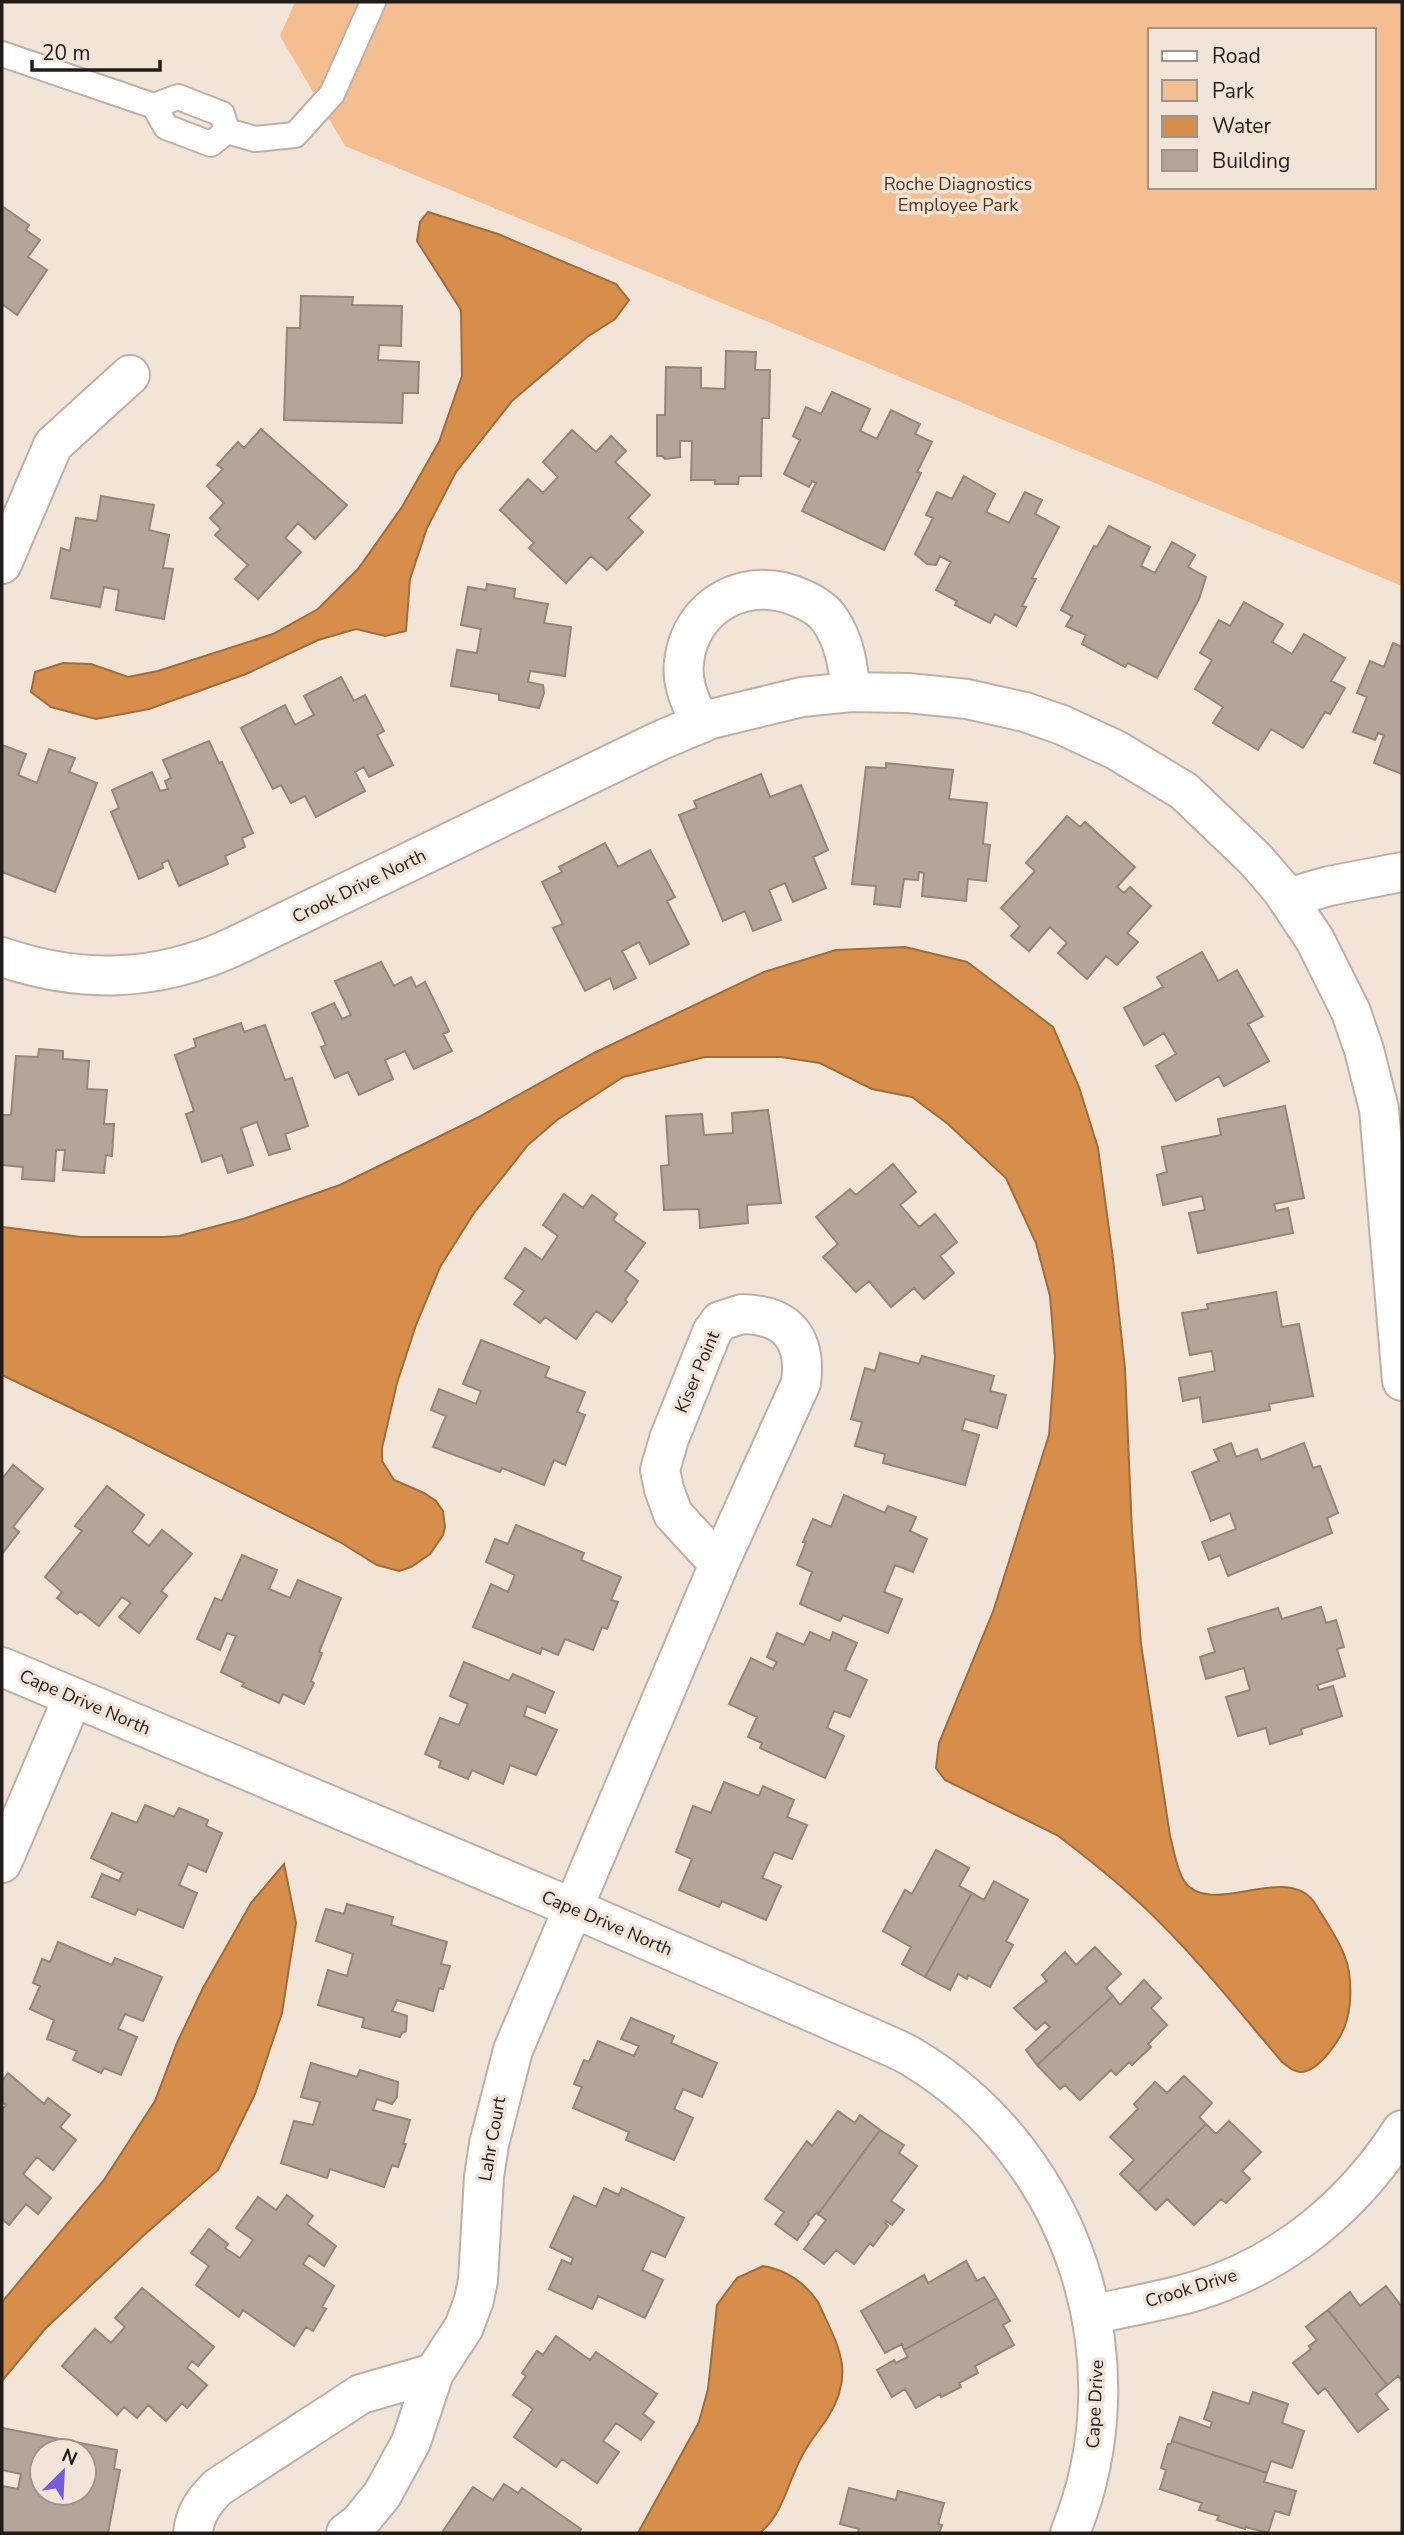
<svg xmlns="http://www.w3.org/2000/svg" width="1404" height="2535" viewBox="0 0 1404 2535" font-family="'Nunito Sans',sans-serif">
  <rect width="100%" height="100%" fill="#f3e4d8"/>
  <path fill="#f4be91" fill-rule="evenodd" d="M295,2H1402V586L345,146L280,36ZM1150,30H1374V187H1150Z"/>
  <path fill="#d78e4b" stroke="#a06c3c" stroke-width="2" d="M428,212L498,234L616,284L629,300L615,319L587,337L512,401L456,472L427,528L410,579L406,631L385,636L356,629L318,640L246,674L149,709L96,719L51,707L31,692L35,672L63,663L91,664L128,677L158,671L273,634L318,609L358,569L402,507L439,442L462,376L461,310L417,241L420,222Z
    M905,947L967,962L1053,1027L1079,1087L1098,1148L1113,1259L1125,1369L1132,1532L1141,1644L1170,1836C1174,1850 1176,1868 1184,1881C1211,1920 1289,1859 1316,1905C1328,1925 1345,1948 1349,1972C1351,1987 1351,2004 1347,2019C1343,2036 1320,2072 1300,2072C1293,2072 1287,2066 1282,2062C1237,2009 1194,1954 1143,1906C1116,1881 1086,1857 1057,1835L945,1780L936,1768L939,1743L993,1612L1049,1435L1055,1357L1050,1296L1036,1243L1006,1178L948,1124L912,1097L872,1089L820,1063L781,1057H705L623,1077L557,1120L528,1145L474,1213L440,1267L416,1325L397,1383L382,1448V1461L394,1480L424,1493L436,1501L443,1511L445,1527L443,1535L430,1554L411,1567L399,1571L377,1565L340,1542L109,1426L2,1375V1227L81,1237H163L179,1236L243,1219L340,1185L477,1118L594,1053L764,972L836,950Z
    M284,1864L296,1923L282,2013L255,2094L218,2170L143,2236L45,2329L2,2381V2302L104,2180L155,2101L177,2043L203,1988L251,1903Z
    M763,2266C786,2270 805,2283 818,2302C838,2346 856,2372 828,2417C819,2431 808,2443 801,2458C787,2484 784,2512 760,2533H638L699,2422L708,2389L717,2305L737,2278Z"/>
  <path fill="#b3a59a" stroke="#93867b" stroke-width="2" fill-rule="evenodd" d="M2,206L29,225L26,230L40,240L28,257L47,270L17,315L2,304Z
    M301,296L353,297L352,305L402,306L401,346L379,345L378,360L419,362L418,393H403L402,423L284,420L287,328H300Z
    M726,351L756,352L755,370H770L769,418H762L761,476H739L738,484H715V480H691L692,441H680V457L665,459L662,456H657V415H665L666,367L701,368V388L725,389Z
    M832,392L870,409L860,431L877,439L891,410L920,424L915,434L932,442L917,472L921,473L884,550L802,511L816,483L812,481L809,487L784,474L800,440L793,436L806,407L821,414Z
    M261,429L347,505L315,539L298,523L285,538L301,552L258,599L235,579L248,565L215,535L221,529L210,518L224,503L207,486L223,469L217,465L238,442L244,448Z
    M572,430L596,452L611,436L626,451L615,462L650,495L628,518L643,532L607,570L591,556L566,583L529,548L534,543L500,510L528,479L543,493L558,477L543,462Z
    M964,476L995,494L986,512L1009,523L1025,492L1042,500L1035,514L1059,527L1032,578L1036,579L1022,606L1026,607L1016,626L995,614L990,623L955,605L957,601L936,590L951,562L940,556L936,565L927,564L915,554L933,518L926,515L937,492L952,499Z
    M101,496L154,505L149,530L169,535L163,568L173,569L164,619L116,610L119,590L104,587L100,607L51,598L61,548L70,551L76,518L97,521Z
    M1109,526L1150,547L1141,566L1155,573L1172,542L1195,555L1188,567L1206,577L1199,599L1157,678L1128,663L1125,667L1082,644L1086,635L1066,626L1072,616L1061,610L1094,546L1097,547Z
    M487,584L515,589L514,598L548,604L544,623L571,627L565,676L530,671L528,682L543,685L544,693L539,708L499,700V694L451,686L457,650L477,653L481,629L461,625L468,587L486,590Z
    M1244,602L1283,624L1272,642L1292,654L1304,634L1345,658L1331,681L1345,688L1330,714L1325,712L1303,748L1271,729L1258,750L1213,723L1223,707L1195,689L1212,660L1200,653L1219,620L1230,626Z
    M1393,643L1402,647V774L1374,763L1384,735L1378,733L1375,740L1353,732L1367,697L1357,693L1370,661L1384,667Z
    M341,677L354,701L365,695L384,731L377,735L393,765L369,777L364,767L355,772L365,791L316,817L305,796L291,803L281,785L273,789L241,728L285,705L295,725L314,715L304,696Z
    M209,741L219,763L222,762L253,833L242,838L245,847L225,856L228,864L179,886L168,860L162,863L163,868L139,879L111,812L119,808L112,790L152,772L160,791L168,789L165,781L171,778L163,760Z
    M2,745L26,754L18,775L37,783L49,749L75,758L69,772L97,783L55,892L2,872Z
    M886,763L953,770L949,799L987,803L983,844L990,845L986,881L968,879L966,901L922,896L924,873L919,872L918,880L904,879L900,907L874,904L876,886L852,884L866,767L886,768Z
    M761,774L770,797L801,785L828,850L813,857L826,888L793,902L785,883L769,890L781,920L753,931L745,911L723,921L679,815L697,808L694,801Z
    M1067,816L1080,827L1085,822L1135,867L1117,887L1124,893L1130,887L1151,906L1127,933L1138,942L1117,965L1106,956L1087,979L1058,953L1067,943L1050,927L1029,951L1011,936L1020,926L1001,908L1035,871L1026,863Z
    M605,843L618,867L650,850L675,897L667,901L689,944L650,964L639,942L622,951L636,978L614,989L610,978L585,991L553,928L563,924L542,882L562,872L559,867Z
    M1202,952L1218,981L1237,970L1263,1016L1248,1024L1269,1061L1224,1086L1219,1076L1176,1101L1156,1066L1176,1054L1164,1033L1144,1045L1124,1008L1163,987L1157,977Z
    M381,962L394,986L411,977L416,987L425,982L449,1031L443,1034L452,1051L414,1069L405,1051L385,1060L393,1079L359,1095L348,1072L335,1078L321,1047L326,1045L312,1013L334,1003L342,1019L351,1015L335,981Z
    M241,1023L244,1032L265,1025L285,1080L292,1078L308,1126L285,1134L290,1149L269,1155L257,1122L241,1128L253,1165L228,1173L222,1155L202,1162L186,1114L194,1111L175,1055L196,1047L194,1039Z
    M39,1049L63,1051V1059L89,1061L87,1089L107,1090L104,1124H114L112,1156L106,1155L104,1173L63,1170L65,1150H56L54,1181L22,1179L23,1167L2,1165V1115H11L16,1056L38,1057Z
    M1285,1106L1304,1198L1274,1204L1276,1211L1288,1208L1293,1233L1198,1253L1189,1213L1205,1210L1202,1196L1163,1205L1157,1175L1167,1172L1162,1147L1221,1135L1218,1119Z
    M768,1110L781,1203L747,1205L748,1223L700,1228L699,1209L664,1210L661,1166L669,1165L666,1116L702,1114L704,1135L733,1133L732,1113Z
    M893,1164L916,1192L900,1205L919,1227L935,1214L957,1242L940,1256L954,1273L924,1299L914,1288L891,1307L869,1281L856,1292L823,1257L838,1244L816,1217L850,1189L856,1195Z
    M564,1194L583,1208L592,1195L617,1214L613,1220L645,1243L625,1271L638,1281L625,1300L627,1302L612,1322L596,1311L576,1339L545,1317L540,1323L514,1304L524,1291L505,1278L525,1248L542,1260L558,1236L543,1225Z
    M1276,1292L1282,1327L1299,1324L1313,1396L1269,1404L1270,1410L1203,1422L1200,1397L1183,1401L1179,1378L1215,1371L1212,1351L1190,1355L1182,1313L1208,1309L1207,1304Z
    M481,1340L549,1367L545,1377L585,1392L577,1412L585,1415L565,1465L554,1460L544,1485L502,1468L500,1472L433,1447L446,1416L431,1410L439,1389L476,1404L481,1391L463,1384Z
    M880,1353L919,1364L922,1356L994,1376L990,1391L1006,1395L997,1428L965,1419L962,1430L979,1435L965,1485L883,1463L885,1454L855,1446L862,1422L851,1419L865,1368L875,1371Z
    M1231,1443L1236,1457L1257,1449L1261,1460L1304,1443L1313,1468L1320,1466L1338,1513L1327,1518L1332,1533L1228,1576L1220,1555L1209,1560L1202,1542L1236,1529L1230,1513L1211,1521L1192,1472L1219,1461L1214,1450Z
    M13,1465L43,1489L13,1527L19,1532L2,1554V1479Z
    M107,1486L144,1515L132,1532L149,1546L162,1530L192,1554L161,1591L167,1596L139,1633L119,1617L131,1603L122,1597L99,1626L80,1611L77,1614L57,1598L62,1592L45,1577L82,1531L75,1526Z
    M844,1495L885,1513L888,1506L916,1517L910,1531L927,1539L913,1572L895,1565L884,1592L902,1599L888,1633L843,1615L840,1621L800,1604L812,1572L797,1565L806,1542H803L813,1519L831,1527Z
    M516,1525L584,1553L581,1560L621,1577L611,1600L618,1602L607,1629L602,1627L593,1650L565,1639L558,1655L542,1648L540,1654L473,1627L491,1584L508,1592L515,1575L486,1562L495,1539L508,1544Z
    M242,1555L277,1570L269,1589L290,1598L298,1580L341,1598L319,1652L322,1653L311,1681L314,1683L304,1704L283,1694L279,1703L242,1686L244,1683L221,1672L236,1636L227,1633L220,1650L197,1639L215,1598L222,1601Z
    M1321,1607L1326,1623L1336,1620L1344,1647L1337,1649L1345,1676L1317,1685L1319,1690L1333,1686L1342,1716L1301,1729L1302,1734L1270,1744L1266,1728L1238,1736L1226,1697L1250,1690L1244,1668L1206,1679L1200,1657L1215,1652L1208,1629L1278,1608L1282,1619Z
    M810,1632L830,1641L833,1632L857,1643L845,1670L867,1680L850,1717L834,1711L827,1728L844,1736L825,1778L760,1748L762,1743L748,1737L757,1717L729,1704L751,1658L773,1669L777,1662L767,1657L777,1633L804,1645Z
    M464,1662L509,1681L513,1674L554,1692L545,1713L527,1706L524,1716L557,1730L536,1775L510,1765L503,1784L472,1770L468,1779L439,1767L441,1761L425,1754L440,1718L459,1725L468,1704L450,1696Z
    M724,1782L759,1796L763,1786L794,1800L787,1817L807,1825L792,1859L774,1852L762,1878L781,1886L766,1920L722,1901L719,1907L679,1890L692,1859L676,1852L693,1806L711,1813Z
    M145,1805L174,1817L179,1808L208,1820L206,1826L222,1833L206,1872L188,1864L179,1885L197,1893L183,1928L138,1909L135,1915L92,1897L102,1874L119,1881L123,1873L91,1858L112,1813L137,1823Z
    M936,1850L969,1868L959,1886L972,1893L925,1977L902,1964L911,1947L883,1931L905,1890L912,1894Z
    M994,1881L1028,1900L1006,1941L1013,1945L990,1987L968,1975L967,1979L958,1974L950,1990L925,1977L972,1893L984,1900Z
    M347,1904L393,1917L391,1925L447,1942L441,1964L450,1966L443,1989L439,1988L433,2011L397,2000L392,2011L407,2016L406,2031L402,2033L400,2037L362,2027L364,2018L318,2005L328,1970L347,1976L353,1954L316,1941L326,1909L344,1914Z
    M58,1942L112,1965L115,1958L162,1977L143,2021L125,2014L118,2029L137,2037L121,2075L104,2068L101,2073L73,2060L77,2051L47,2039L54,2020L30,2009L40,1986L33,1983L42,1959L50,1962Z
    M1095,1947L1121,1974L1106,1988L1113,1996L1037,2065L1026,2050L1050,2027L1045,2022L1036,2030L1014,2008L1047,1981L1042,1975L1065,1952L1076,1965Z
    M1144,1980L1161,1998L1151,2008L1167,2025L1148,2044L1151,2047L1132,2065L1129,2062L1116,2075L1111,2070L1080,2100L1065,2085L1060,2089L1037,2065L1113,1996L1120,2005Z
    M631,2018L674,2036L671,2043L717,2063L702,2097L683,2089L674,2109L693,2118L674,2160L626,2140L629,2132L573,2108L582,2087L574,2084L584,2060L589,2062L598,2041L634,2056L639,2046L621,2039Z
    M311,2063L357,2077L360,2070L398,2082L397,2097L392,2104L377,2099L373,2110L410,2120L403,2144H406L398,2167L392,2165L384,2187L330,2169L327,2178L281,2163L294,2121L313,2125L320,2102L301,2097Z
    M8,2073L44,2104L48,2098L70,2115L60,2127L76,2140L53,2170L37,2157L23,2174L51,2198L38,2214L26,2204L9,2225L2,2219V2110L6,2105L2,2102V2081Z
    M1184,2076L1212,2103L1199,2117L1206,2124L1138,2192L1120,2174L1134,2160L1110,2137L1138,2109L1134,2104L1155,2082L1167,2093Z
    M838,2111L855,2123L860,2115L880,2130L818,2214L817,2212L808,2222L809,2224L797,2240L775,2224L784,2212L765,2199L807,2141L812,2146Z
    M1229,2121L1261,2152L1242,2171L1250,2179L1226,2203L1221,2199L1194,2225L1167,2199L1156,2210L1138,2192L1206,2124L1216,2134Z
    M880,2130L904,2145L899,2153L917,2166L891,2201L904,2210L892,2225L886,2221L885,2223L888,2226L873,2246L870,2243L854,2264L836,2250L824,2264L804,2249L826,2220L818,2214Z
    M604,2188L619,2195L622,2188L684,2218L665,2257L651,2251L642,2270L663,2280L645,2318L598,2296L592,2309L549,2289L562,2260L571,2264L573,2258L550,2247L574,2196L596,2207Z
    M287,2195L313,2216L307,2224L336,2246L324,2266L309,2255L303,2264L334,2286L322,2307L326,2309L313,2331L306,2327L294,2346L243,2310L239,2317L196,2285L209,2266L191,2253L209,2229L228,2244L225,2248L240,2258L253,2240L236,2228L258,2197L276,2210Z
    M966,2261L977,2281L984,2277L997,2298L904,2350L902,2344L885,2353L861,2311L924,2275L928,2283Z
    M1386,2286L1402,2307V2381L1398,2376L1387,2385L1328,2310L1350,2292L1360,2306Z
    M142,2288L214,2347L198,2366L192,2361L187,2368L207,2385L187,2408L182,2403L166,2421L148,2405L137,2418L124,2407L117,2415L62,2366L95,2329L111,2343L125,2327L115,2318Z
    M997,2298L1010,2321L1003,2325L1014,2345L975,2366L978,2373L959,2383L961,2387L941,2397L940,2394L916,2408L905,2389L892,2397L877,2370L894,2360L896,2363L908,2357L904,2350Z
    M1328,2310L1387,2385L1376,2394L1388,2409L1358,2432L1325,2388L1318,2394L1293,2363L1311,2349L1309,2346L1317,2340L1306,2327Z
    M556,2336L590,2360L596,2352L657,2394L643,2414L654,2422L641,2440L616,2423L603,2441L619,2452L597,2483L562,2459L556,2467L514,2437L533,2409L513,2395L526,2376L522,2373L537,2351L543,2355Z
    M1213,2392L1249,2404L1253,2392L1288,2404L1282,2423L1304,2431L1292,2468L1271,2461L1267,2473L1172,2441L1180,2417L1210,2428L1212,2422L1204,2419Z
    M2,2428L117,2450L114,2469L120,2470L108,2533H2V2486L18,2489L21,2474L2,2470ZM42,2451H84V2493H42Z
    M1172,2441L1267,2473L1264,2482L1296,2491L1289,2515L1275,2511L1268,2533L1246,2527L1245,2529L1217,2520L1219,2516L1199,2510L1202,2503L1160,2489L1166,2470L1161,2468L1168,2444H1171Z
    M504,2484L518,2493L522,2488L581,2529L579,2533H445L443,2531L473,2487L493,2500Z
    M849,2488L896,2500L898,2491L944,2503L938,2524L942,2525L939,2533H858L859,2529L840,2524Z"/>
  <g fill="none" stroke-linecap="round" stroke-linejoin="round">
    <g stroke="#beb0a5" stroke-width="28">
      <path id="service" d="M2,54L154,106L178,97L222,114L227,131
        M154,106L166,127L211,144L227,131
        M227,131L255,139L295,135L332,94L373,2"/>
    </g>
    <g stroke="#beb0a5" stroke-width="42">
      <path id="minor" d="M2,564L53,445L130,375
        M700,724C692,704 681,685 684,662C690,604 749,574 800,598C812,603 823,609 830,620C845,642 848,666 851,692
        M1288,898L1329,886L1402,872
        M2,957C81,984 156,982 233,947L659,741L711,719L802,697L851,692L908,693L967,699L1025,712L1062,725L1116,750L1184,791L1255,859L1281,889L1315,940L1351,1012L1364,1050L1379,1109L1402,1381
        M742,1314C787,1315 807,1338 801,1383L719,1564L673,1514L664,1489L660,1470L669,1439L712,1332L720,1321Z
        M2,1667L573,1908L876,2040C889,2046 903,2051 915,2059C1074,2156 1141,2361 1070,2533
        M2,1863L73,1697
        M1091,2315C1126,2307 1162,2301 1196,2291C1284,2264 1353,2206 1402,2130
        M193,2533C195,2513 204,2501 218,2487L361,2394L434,2373
        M346,2533L359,2523L382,2495L411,2442L434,2373L464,2327L474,2300L478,2280L484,2177L489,2144L513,2050L719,1564"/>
    </g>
    <use href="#service" stroke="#fff" stroke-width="24"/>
    <use href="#minor" stroke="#fff" stroke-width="38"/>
  </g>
  <g text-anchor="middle" stroke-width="7" stroke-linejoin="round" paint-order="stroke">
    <g font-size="18" fill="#523418" stroke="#f3e4d8">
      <text x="958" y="190">Roche Diagnostics<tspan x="958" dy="21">Employee Park</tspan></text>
    </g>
    <g font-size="18" fill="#211c18" stroke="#f3e4d8">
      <text transform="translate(359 886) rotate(-26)" y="6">Crook Drive North</text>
      <text transform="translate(697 1372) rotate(-67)" y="6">Kiser Point</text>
      <text transform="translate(85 1702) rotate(23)" y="6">Cape Drive North</text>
      <text transform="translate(607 1923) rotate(23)" y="6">Cape Drive North</text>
      <text transform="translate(492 2139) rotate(-80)" y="6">Lahr Court</text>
      <text transform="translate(1191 2288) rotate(-17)" y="6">Crook Drive</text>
      <text transform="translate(1095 2404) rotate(-87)" y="6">Cape Drive</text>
    </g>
  </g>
  <rect width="1404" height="2535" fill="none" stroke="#211c18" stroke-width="7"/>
  <rect x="1148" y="28" width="228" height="161" fill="#f3e4d8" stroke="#9f948b" stroke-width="2"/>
  <rect x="1162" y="51" width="35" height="10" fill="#ffffff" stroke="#9f948b" stroke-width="2"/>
  <text x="1212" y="63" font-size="21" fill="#211c18">Road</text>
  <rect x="1162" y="80" width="35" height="21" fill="#f4be91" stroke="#9f948b" stroke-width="2"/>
  <text x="1212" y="98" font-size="21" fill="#211c18">Park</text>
  <rect x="1162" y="116" width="35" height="21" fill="#d78e4b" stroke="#9f948b" stroke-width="2"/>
  <text x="1212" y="133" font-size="21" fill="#211c18">Water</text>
  <rect x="1162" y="150" width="35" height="21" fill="#b3a59a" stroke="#9f948b" stroke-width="2"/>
  <text x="1212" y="168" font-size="21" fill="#211c18">Building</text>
  <g transform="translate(63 2472) rotate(24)"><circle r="33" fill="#f3e4d8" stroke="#9f948b" stroke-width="2"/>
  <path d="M0-5L12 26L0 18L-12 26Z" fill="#765cd6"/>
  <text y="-10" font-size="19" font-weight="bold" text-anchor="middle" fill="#211c18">N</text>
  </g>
  <path d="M32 60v10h128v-10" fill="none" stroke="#211c18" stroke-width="3.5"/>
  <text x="42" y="60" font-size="21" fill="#211c18" stroke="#f3e4d8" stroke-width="5" paint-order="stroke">20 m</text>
</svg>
